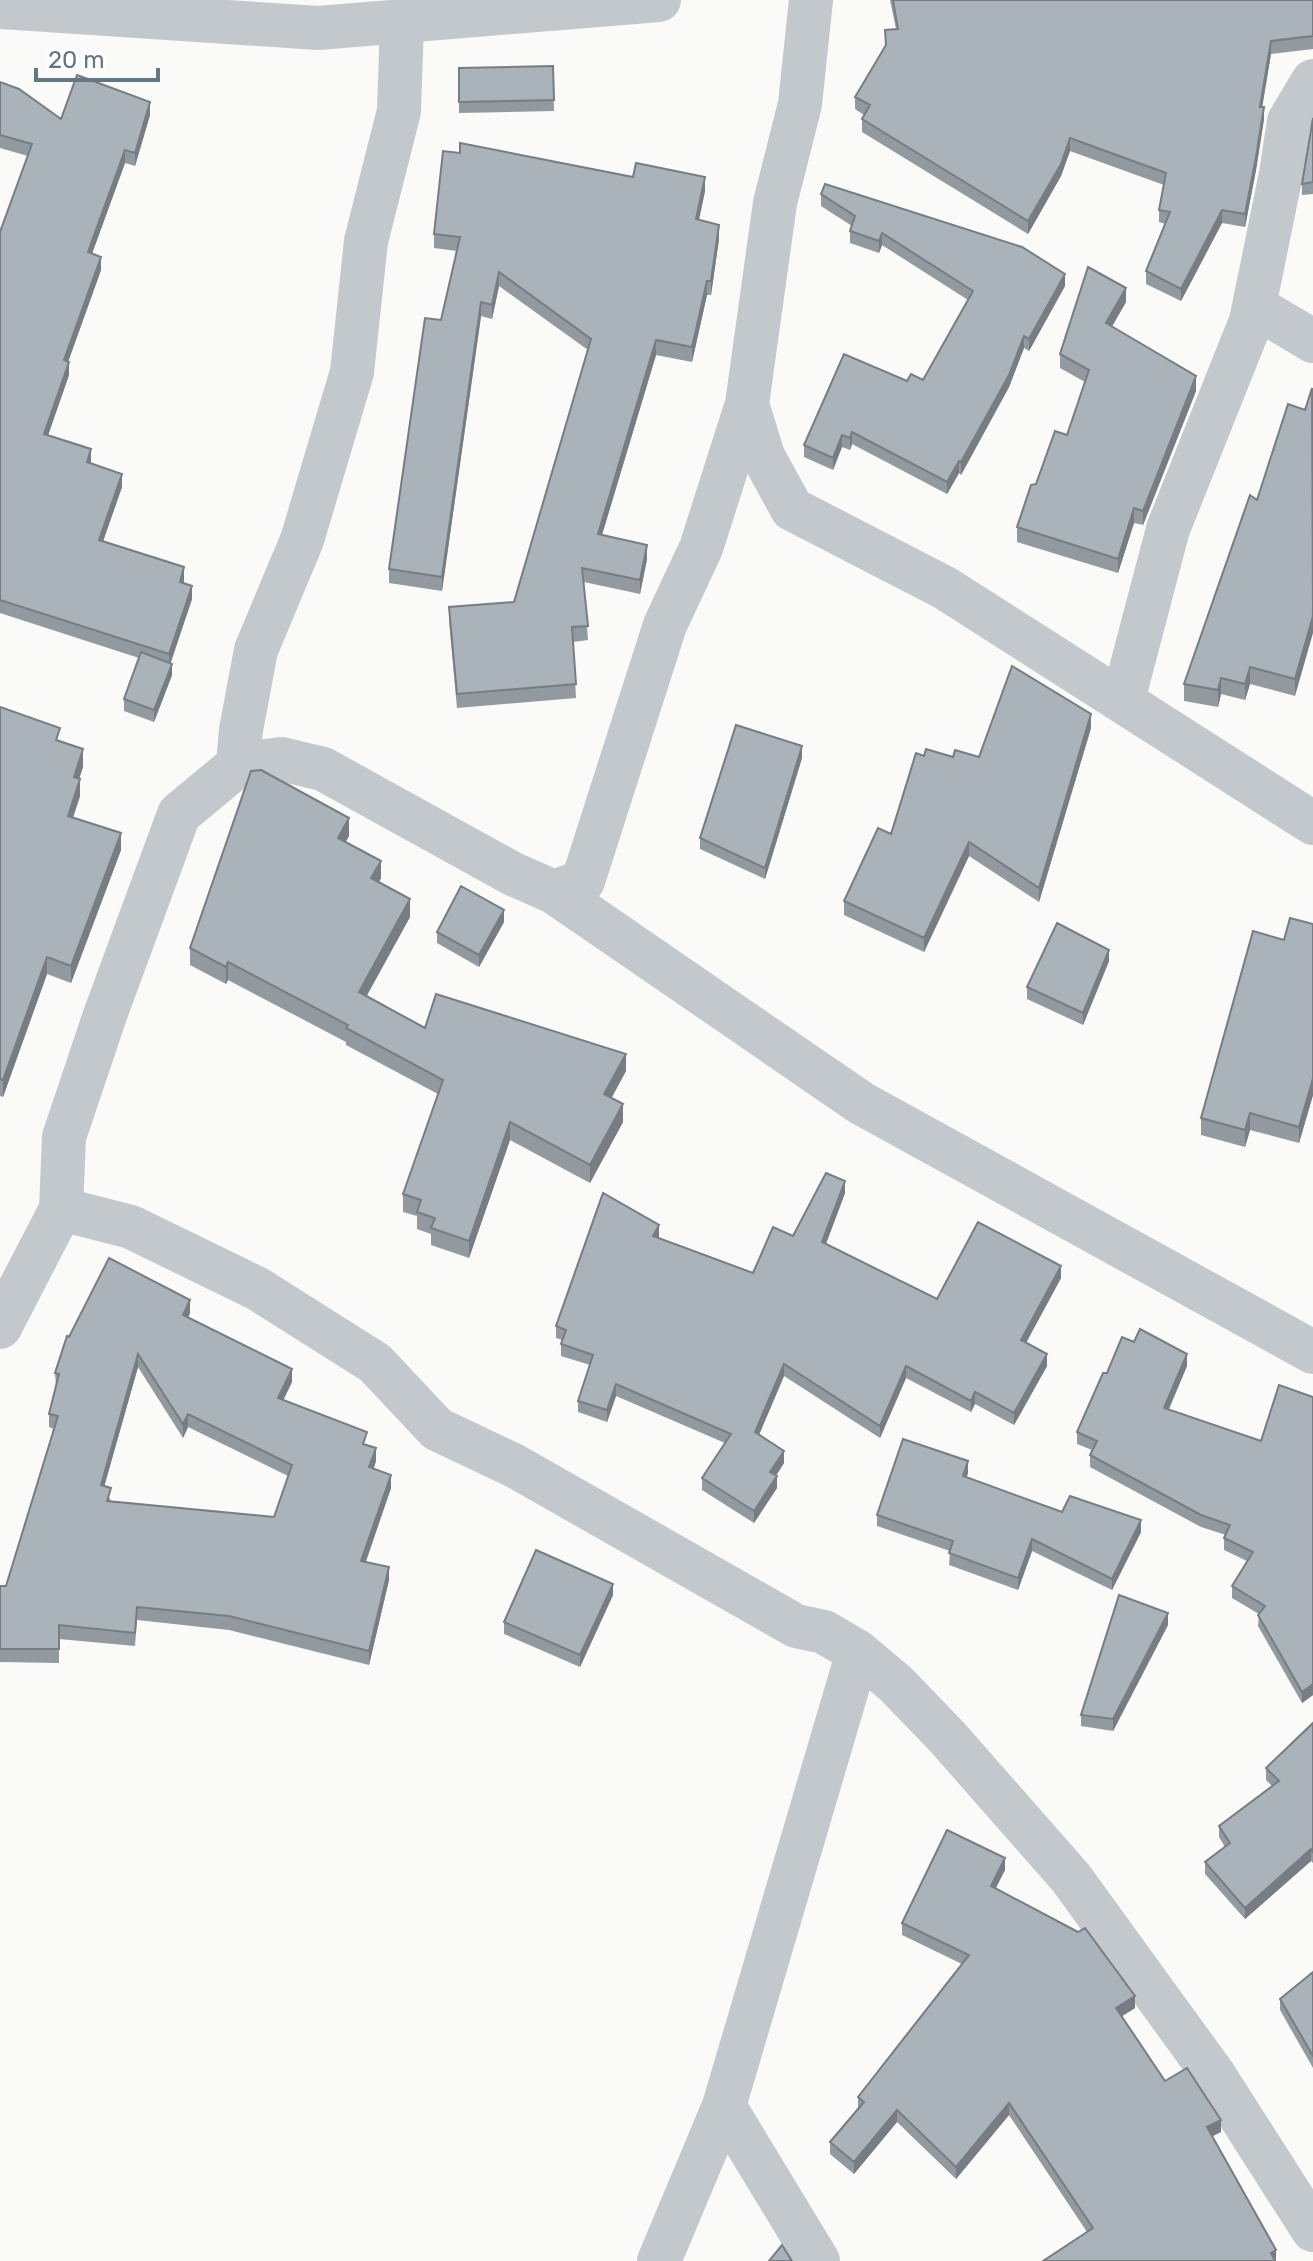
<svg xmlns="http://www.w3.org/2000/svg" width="1313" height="2261" viewBox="0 0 1313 2261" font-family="Rubik,sans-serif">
  <rect width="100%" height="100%" fill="#fafaf8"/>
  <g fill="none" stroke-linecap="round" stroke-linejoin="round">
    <path stroke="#c3c8cc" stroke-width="44" d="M0,7L318,28L659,0
      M1254,306L1313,341
      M747,404L763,456L792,509L945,588L1313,823
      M1123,700L1168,529L1251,321L1281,174L1289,121L1313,81
      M238,765L241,730L256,650L302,540L352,372L366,241L399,111L402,22
      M554,892L861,1103L1313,1352
      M61,1209L131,1227L258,1289L375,1363L437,1429L515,1466L796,1626L824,1632L858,1652L896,1684L948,1738L1071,1878L1214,2075L1313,2230
      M0,1327L61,1209L64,1137L105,1015L179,814L238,765L281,759L323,769L513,874L554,892L583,881L665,625L701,548L747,404L775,203L800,104L811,0
      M724,2106L818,2261
      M659,2261L724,2106L858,1652"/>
  </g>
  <path fill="#929a9f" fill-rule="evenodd" d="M890,0H1313V49L1271,54L1262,107L1264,119L1256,170L1245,227L1222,223L1181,301L1146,284V271L1165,224L1159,222V210L1164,185L1070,151L1061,176L1028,234L862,132V119L864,115L855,109V97L885,46V30L896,29Z
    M553,66L554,111L459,113V68Z
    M0,82L61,119L150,115L135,166L125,163L92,253L101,270L68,362L69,375L48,435L91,464L122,487L103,541L184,580V583L192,599L170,663L172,675L154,722L124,711V699L139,658L0,613V232L28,156L0,148Z
    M1313,118V194L1302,195V184Z
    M705,191L699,220L719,239L711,295H707L692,362L656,355L602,535L647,559L640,594L584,582L588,640L573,642L576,698L457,708L449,621V607L514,602L588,350L499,286L492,319L481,316L442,591L389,583V569L457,251L434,248V234Z
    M821,194L1065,286L1029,351L1024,348L1009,387L961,475L959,473L947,494L852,444L850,450L842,447L833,470L804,457V445L907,381L923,380L968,300L882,245L879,253L850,243V231L852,226L821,206Z
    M1126,302L1112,326L1196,391L1143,525L1134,523L1118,573L1017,542V527L1036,484L1067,435L1085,382L1060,368V354Z
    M1305,410L1295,696L1250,684L1245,700L1221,694L1218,707L1184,701V684L1257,500Z
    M0,707L60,741L83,767L79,779L80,796L73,817L121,850L71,983L47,974L3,1097L0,1096Z
    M1091,728L1039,902L969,856L924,952L844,915V901L891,834L924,756L979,757Z
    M802,758L765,879L700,849V838Z
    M349,836L345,842L381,878L379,882L410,917L366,996L425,1028L626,1071L611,1098L623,1122L590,1183L510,1140L469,1258L431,1245V1234L417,1229V1216L403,1212V1194L438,1094L346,1045V1042L228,980L226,984L190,965V948Z
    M504,922L479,967L437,943V932Z
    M1313,924V1095L1299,1143L1250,1130L1245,1147L1201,1135V1118L1284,940Z
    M1109,961L1083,1025L1027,999V987Z
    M845,1193L826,1244L937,1299L1061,1278L1026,1343L1047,1366L1014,1425L975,1404L971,1412L906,1378L880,1438L784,1376L759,1435L784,1463L776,1476L777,1488L754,1523L702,1490V1478L725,1443L616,1396L607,1422L578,1412V1401L590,1365L561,1356V1344L562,1340L556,1338V1326L753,1273L793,1236Z
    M190,1313L188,1318L292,1382L283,1400L367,1445L376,1461L374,1468L391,1488L366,1562L389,1580L369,1665L229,1630L137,1620L135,1646L59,1639V1663L0,1662V1586H6L54,1429L49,1427V1414L56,1386L55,1373L69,1337ZM138,1367L183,1438L188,1427L288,1476L274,1517L111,1501L104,1486Z
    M1187,1366L1169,1409L1261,1441L1313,1397V1695L1302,1703L1258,1626L1259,1614L1232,1598V1586L1247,1561L1224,1550V1538L1226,1535L1201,1527L1090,1467V1455L1092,1450L1077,1444V1432Z
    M968,1473L966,1478L1062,1512L1141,1532L1112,1590L1032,1551L1018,1590L949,1565L950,1551L877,1526V1515Z
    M613,1595L580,1667L504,1634V1622Z
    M1168,1625L1113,1731L1081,1726V1715Z
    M1313,1723V1863L1311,1861L1245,1919L1205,1874V1862L1225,1847L1219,1837V1826L1272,1786L1266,1780V1768Z
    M1005,1870L995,1888L1135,2008L1122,2016L1165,2081L1221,2132L1212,2136L1087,2232L1009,2115L956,2179L897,2122L854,2174L830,2154V2142L858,2109V2097L962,1964L902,1935V1923Z
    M1313,1972V2068L1280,2010V1999Z"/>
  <path fill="#777d82" d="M1271,41V54L1260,120V107Z
    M150,102V115L135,166V153Z
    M1264,107V119L1256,170L1245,227V214Z
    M1070,138V151L1061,176L1028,234V221Z
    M125,150V163L88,265V252Z
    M705,177V191L696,233V219Z
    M1222,210V223L1181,301V289Z
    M719,225V239L711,295V281Z
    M882,233V245L879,253V241Z
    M101,257V270L64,373V360Z
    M499,272V286L492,319V305Z
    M1065,274V286L1029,351V339Z
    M707,281V295L692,362V347Z
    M1126,288V302L1106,337V323Z
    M481,302V316L442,591V577Z
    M1024,336V348L1009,387L961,475V462Z
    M656,340V355L598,548V534Z
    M69,362V375L44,447V434Z
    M1196,376V391L1143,525V511Z
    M852,432V444L850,450V438Z
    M842,435V447L833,470V458Z
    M91,449V462L87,475V462Z
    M959,461V473L947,494V482Z
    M122,474V487L99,553V540Z
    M1134,508V523L1118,573V559Z
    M647,545V559L640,594V580Z
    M184,567V580L180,595V582Z
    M192,586V599L169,668V654Z
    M1313,616V633L1295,696V679Z
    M172,664V675L154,722V710Z
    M1250,667V684L1245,700V684Z
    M1221,678V694L1218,707V690Z
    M1091,714V728L1039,902V888Z
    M802,746V758L765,879V868Z
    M83,749V767L74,794V777Z
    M80,779V796L68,833V816Z
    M349,818V836L338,856V838Z
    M121,833V850L71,983V966Z
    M969,842V856L924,952V938Z
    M381,861V878L371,896V878Z
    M410,899V917L359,1010V992Z
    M504,910V922L479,967V955Z
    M1109,950V961L1083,1025V1013Z
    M47,957V974L3,1097V1080Z
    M228,962V980L226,984V967Z
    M626,1054V1071L604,1112V1094Z
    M1313,1078V1095L1299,1143V1127Z
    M623,1104V1122L590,1183V1165Z
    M1250,1113V1130L1245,1147V1130Z
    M510,1122V1140L469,1258V1241Z
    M845,1181V1193L822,1254V1242Z
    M659,1225V1237L653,1248V1236Z
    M1061,1266V1278L1021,1352V1340Z
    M190,1300V1313L183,1329V1315Z
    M138,1354V1367L101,1498V1485Z
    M1047,1354V1366L1014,1425V1413Z
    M1187,1354V1366L1164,1420V1408Z
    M784,1364V1376L755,1444V1432Z
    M906,1366V1378L880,1438V1426Z
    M292,1369V1382L278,1411V1398Z
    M616,1384V1396L607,1422V1410Z
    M975,1392V1404L971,1412V1401Z
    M188,1414V1427L183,1438V1424Z
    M376,1448V1461L369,1480V1467Z
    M784,1451V1463L770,1484V1472Z
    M968,1461V1473L963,1488V1476Z
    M391,1475V1488L361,1574V1561Z
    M777,1476V1488L754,1523V1511Z
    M1141,1520V1532L1112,1590V1579Z
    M1032,1539V1551L1018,1590V1578Z
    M389,1567V1580L369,1665V1651Z
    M613,1584V1595L580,1667V1655Z
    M1168,1613V1625L1113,1731V1719Z
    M1313,1684V1695L1302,1703V1692Z
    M1311,1849V1861L1245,1919V1908Z
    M1005,1858V1870L991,1898V1886Z
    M1135,1996V2008L1116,2020V2008Z
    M1009,2103V2115L956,2179V2167Z
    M897,2110V2122L854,2174V2162Z
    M1221,2120V2132L1207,2139V2127Z
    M1276,2250V2261L1271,2253Z"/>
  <path fill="#aab3b9" stroke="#777d82" stroke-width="2" fill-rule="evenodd" d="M893,0H1313V36L1271,41L1260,107H1264L1256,157L1245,214L1222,210L1181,289L1146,271L1170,212L1159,210L1166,173L1070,138L1061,164L1028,221L862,119L870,105L855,97L886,45L885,30L898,29Z
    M553,66L554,100L459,102V68Z
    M77,75L150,102L135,153L125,150L88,252L101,257L64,360L69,362L44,434L91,449L87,462L122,474L99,540L184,567L180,582L192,586L169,654L0,600V232L32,144L0,135V82L19,89L61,119Z
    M1313,118V182L1302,184Z
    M460,143L633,177L636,163L705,177L696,219L719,225L711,281H707L692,347L656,340L598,534L647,545L640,580L582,568L588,626L572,627L576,684L457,694L449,607L514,602L591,339L499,272L492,305L481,302L442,577L389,569L425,318L441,320L460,237L434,234L443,151L460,153Z
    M825,184L1022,247L1065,274L1029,339L1024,336L1009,375L961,462L959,461L947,482L852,432L850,438L842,435L833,458L804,445L844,354L907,381L911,374L923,380L973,291L882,233L879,241L850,231L855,216L821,194Z
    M1088,267L1126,288L1106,323L1196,376L1143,511L1134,508L1118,559L1017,527L1031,485L1036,484L1055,431L1067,435L1089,370L1060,354Z
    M1312,388L1313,616L1295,679L1250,667L1245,684L1221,678L1218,690L1184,684L1250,495L1257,500L1288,404L1305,410Z
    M141,652L172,664L154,710L124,699Z
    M1012,666L1091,714L1039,888L969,842L924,938L844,901L878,828L891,834L916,753L924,756L926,749L953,757L955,750L979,757Z
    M0,707L60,728L56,740L83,749L74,777L80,779L68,816L121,833L71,966L47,957L3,1080L0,1079Z
    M736,725L802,746L765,868L700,838Z
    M261,770L349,818L338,838L381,861L371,878L410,899L359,992L425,1028L436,994L626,1054L604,1094L623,1104L590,1165L510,1122L469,1241L431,1228L435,1218L417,1212L421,1200L403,1194L443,1080L346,1028L348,1025L228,962L226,967L190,948L251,771Z
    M461,886L504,910L479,955L437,932Z
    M1290,918L1313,924V1078L1299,1127L1250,1113L1245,1130L1201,1118L1253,931L1284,940Z
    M1057,923L1109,950L1083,1013L1027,987Z
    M826,1173L845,1181L822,1242L937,1299L978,1222L1061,1266L1021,1340L1047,1354L1014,1413L975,1392L971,1401L906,1366L880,1426L784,1364L755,1432L784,1451L770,1472L777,1476L754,1511L702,1478L731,1434L616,1384L607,1410L578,1401L593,1355L561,1344L566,1330L556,1326L603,1193L659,1225L653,1236L753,1273L773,1227L793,1236Z
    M109,1258L190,1300L183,1315L292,1369L278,1398L367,1432L363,1444L376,1448L369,1467L391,1475L361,1561L389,1567L369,1651L229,1616L137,1607L135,1633L59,1625V1649H0V1586H6L58,1416L49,1414L59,1374L55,1373L67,1336L69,1337ZM138,1354L183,1424L188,1414L292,1465L274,1517L107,1501L111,1488L101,1485Z
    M1140,1329L1187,1354L1164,1408L1261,1441L1279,1385L1313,1397V1684L1302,1692L1258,1615L1265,1606L1232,1586L1253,1552L1224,1538L1230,1525L1201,1515L1090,1455L1097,1441L1077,1432L1103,1373H1107L1122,1337L1134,1342Z
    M903,1439L968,1461L963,1476L1062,1512L1070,1496L1141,1520L1112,1579L1032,1539L1018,1578L949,1553L953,1541L877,1515Z
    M536,1550L613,1584L580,1655L504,1622Z
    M1119,1595L1168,1613L1113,1719L1081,1715Z
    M1313,1723V1852L1311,1849L1245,1908L1205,1862L1230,1843L1219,1826L1279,1781L1266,1768Z
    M947,1830L1005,1858L991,1886L1078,1932L1085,1928L1135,1996L1116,2008L1165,2081L1187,2068L1221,2120L1207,2127L1276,2250L1271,2253L1275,2261H1043L1093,2228L1009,2103L956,2167L897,2110L854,2162L830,2142L864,2102L858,2097L969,1955L902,1923Z
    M1313,1972V2056L1280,1999Z
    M782,2245L792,2261H769Z"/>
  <path d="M36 68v12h122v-12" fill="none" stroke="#657683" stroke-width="4"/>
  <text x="48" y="68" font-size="24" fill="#657683" stroke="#ffffff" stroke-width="6" paint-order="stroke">20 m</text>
</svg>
